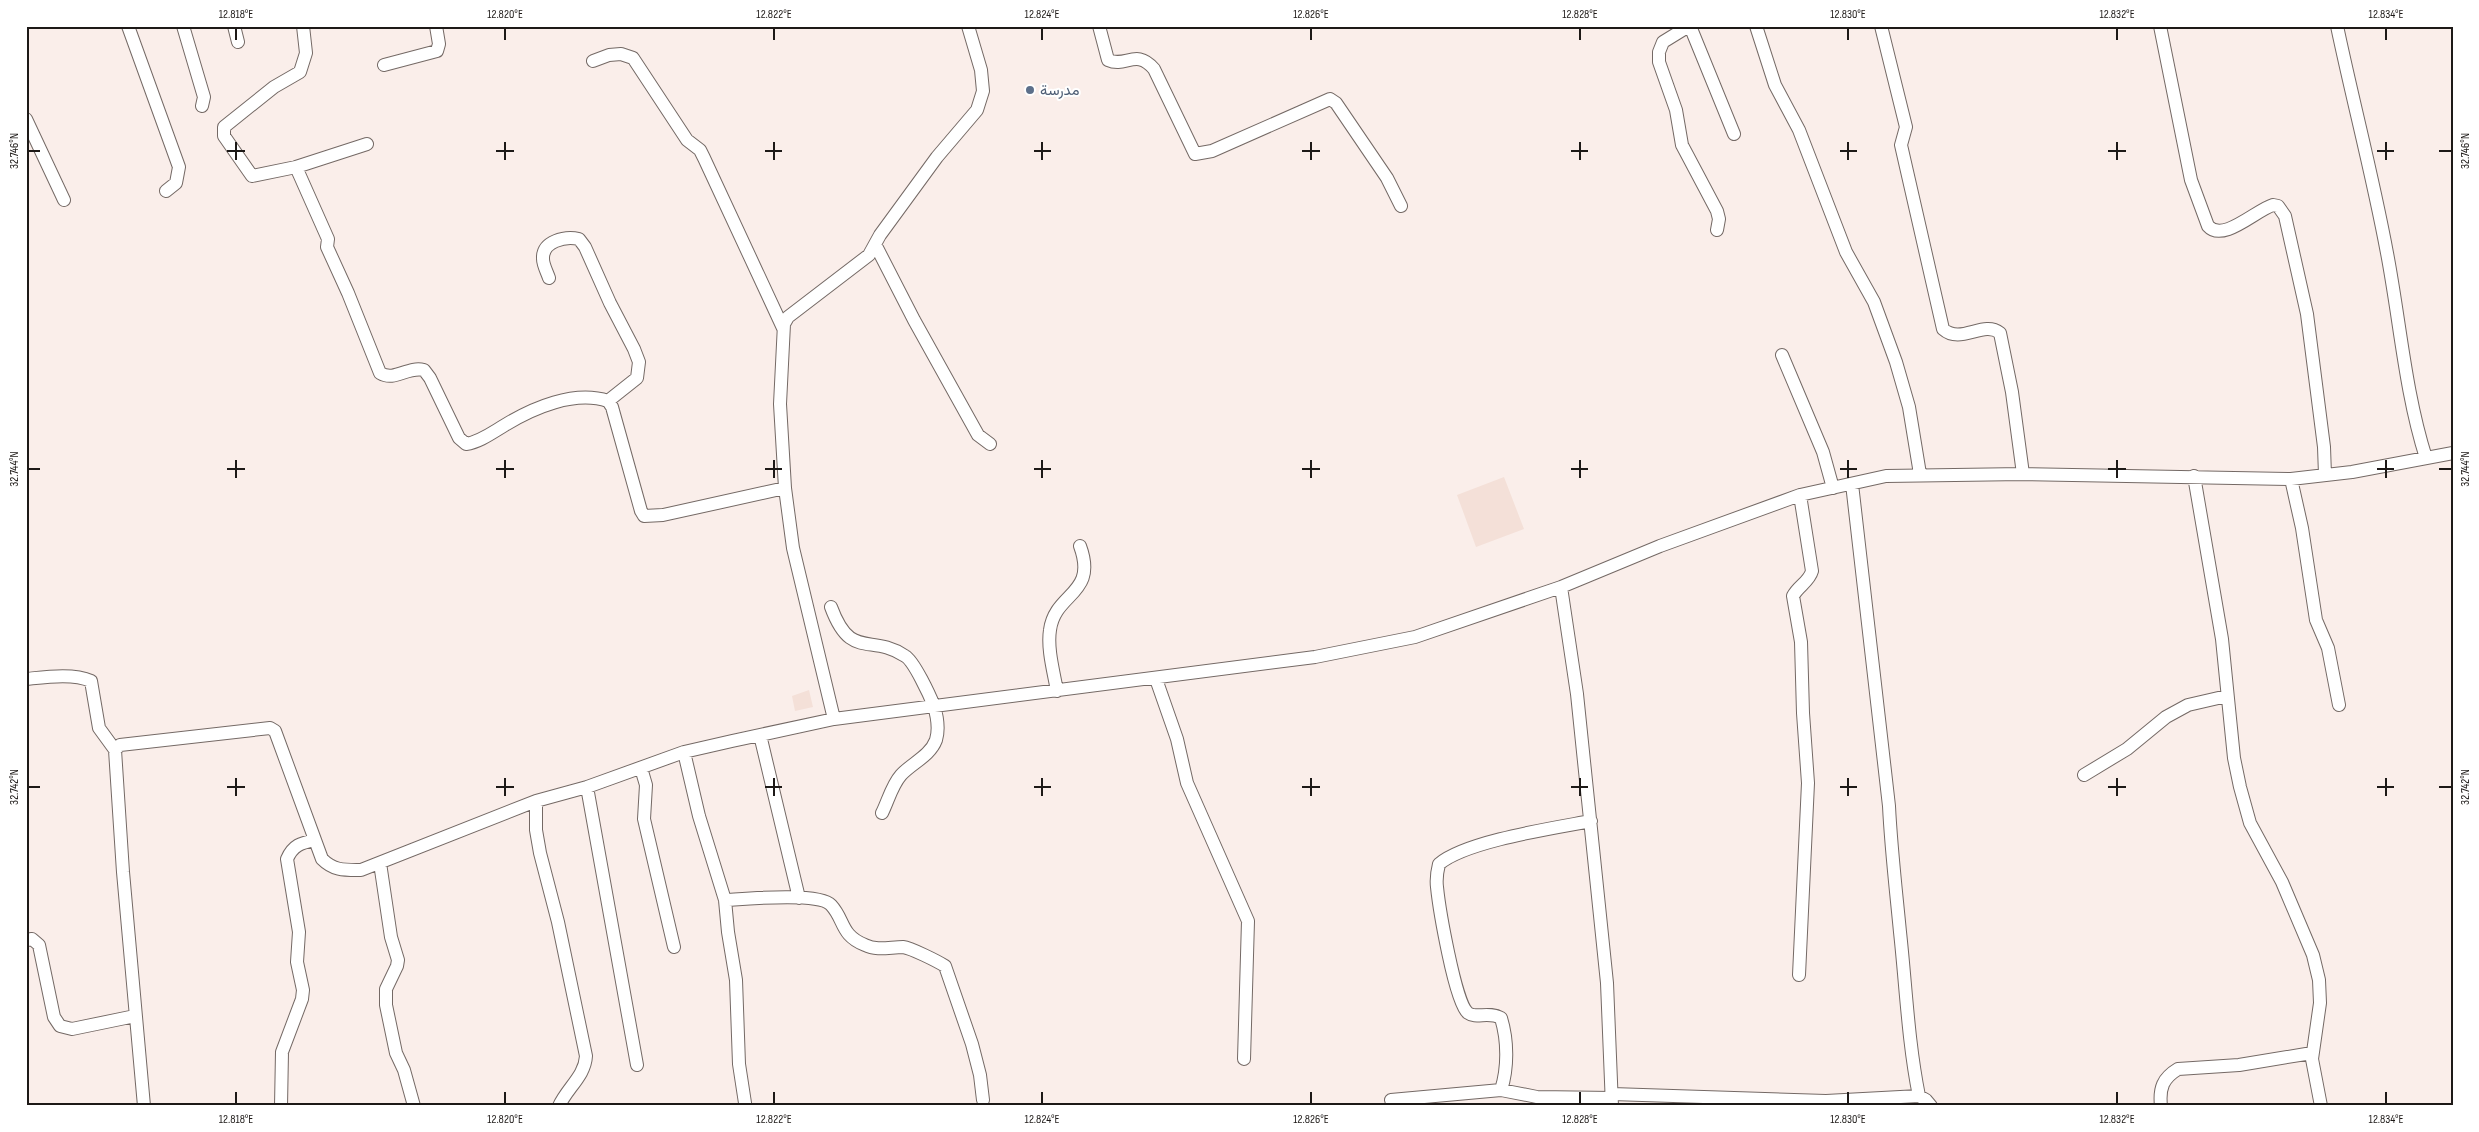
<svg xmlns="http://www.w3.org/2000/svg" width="2479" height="1132" viewBox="0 0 2479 1132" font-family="'Sofia Sans Condensed',Vazirmatn,sans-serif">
  <rect width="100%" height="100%" fill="#faeeea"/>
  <path fill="#f4e0d8" d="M1504,477L1524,529L1476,547L1457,495Z
    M809,690L813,707L795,711L792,696Z"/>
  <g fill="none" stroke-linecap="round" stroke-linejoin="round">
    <g stroke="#746965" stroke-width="14">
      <path id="minor" d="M128,26L179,167L176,183L166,191
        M183,26L204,97L202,106
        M234,26L238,42
        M303,26L306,53L300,72L274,87L224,127V136L252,176L296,167L328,239L327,247L348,293L380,373C395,382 407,366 424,370L430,378L459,438L466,444C480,442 493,432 505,425C533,408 574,390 608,401L612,407L641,511L644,516L663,515L785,488
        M1099,26L1108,60C1126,68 1136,48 1154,69L1195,154L1212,151L1330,99L1336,103L1387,178L1401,206
        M1689,26L1663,42L1659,52V62L1676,110L1682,145L1717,211L1719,219L1717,230
        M1690,26L1734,134
        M1756,26L1775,85L1799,130L1846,252L1874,302L1896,362L1909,407L1920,474
        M1881,26L1906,127L1901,145L1943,329C1961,345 1983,320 2000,333L2012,392L2023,474
        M2160,26L2191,180L2208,226C2223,243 2256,210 2273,205L2278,206L2285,216L2307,314L2324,447L2325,475
        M2337,26C2353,102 2373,177 2387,253C2400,321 2405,392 2426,458
        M593,61L609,55L621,54L633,58L687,140L700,150L704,158L783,328
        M384,65L437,51L439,44L436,26
        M26,119L64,200
        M296,167L367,144
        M875,244L914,320L978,435L990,444
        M549,278C547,272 543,265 543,259C542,241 565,236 579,239L585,247L610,303L634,349L639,362L637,378L608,401
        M1782,355L1823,452L1833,488
        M2194,476L2222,639L2234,758L2240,787L2250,823L2282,882L2313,955L2319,980L2320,1003L2312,1059L2321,1106
        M2291,479L2302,528L2316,620L2328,648L2339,705
        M1852,484L1889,806C1891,848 1896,890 1900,932C1906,987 1908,1041 1919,1096
        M1561,587L1577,694L1607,983L1612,1106
        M831,607C851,661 870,633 905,656C914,661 930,696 934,706C937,716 939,730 936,740C930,756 912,763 901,775C892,785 888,801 882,813
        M26,679C46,677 73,673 91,681L99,728L115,750
        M1156,679L1177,739L1187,783L1248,921L1244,1059
        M1057,691C1054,673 1047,649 1050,630C1055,592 1098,595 1080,546
        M834,719L793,548L785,488L780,404L784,324L788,317L869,255L880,235L937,157L977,110L983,91L981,70L968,26
        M760,735L799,898
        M684,752L699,816L725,900L728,932L736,980L739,1064L745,1103
        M641,768L646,785L644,819L674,947
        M2084,775L2127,749L2166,717L2188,705L2227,696
        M587,787L637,1065
        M536,801V830L540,853L558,922L586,1056C585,1076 567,1088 559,1106
        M380,863L391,937L398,960L397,966L386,989V1005L396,1053L404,1070L414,1106
        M725,900C744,899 819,892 831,905C845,920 840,935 865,945C877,951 890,947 903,947C911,948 937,961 945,966L972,1044L980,1075L983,1100
        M26,940L32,939L39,945L54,1017L60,1026L72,1029L135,1016
        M1799,975L1808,783L1803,713L1801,642L1793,596C1798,586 1809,582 1812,571L1800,495
        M1501,1090C1508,1068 1508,1041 1501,1018C1489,1011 1476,1019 1468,1013C1455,1003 1439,907 1437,887C1436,879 1437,872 1439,864C1466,841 1554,828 1591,821
        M1612,1094L1826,1101L1919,1096L1926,1100L1931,1106
        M1391,1100L1501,1090L1537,1097L1612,1098
        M144,1106L123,872L115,750L120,745L270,728L275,731L322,859C334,871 345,870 361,870L536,801L587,787L684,752L732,741L834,719L1315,657L1415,637L1561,587L1660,546L1800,495L1886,476L2023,474L2291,479L2352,472L2453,453
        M281,1106L282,1052L302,999L303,990L297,962L299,932L287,859C293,845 301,843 315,840
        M2161,1106C2159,1088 2163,1078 2178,1069L2239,1065L2312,1053"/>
    </g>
    <use href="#minor" stroke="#fff" stroke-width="12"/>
  </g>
  <path fill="none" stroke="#1d1917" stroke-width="2" d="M236,28V40M505,28V40M774,28V40M1042,28V40M1311,28V40M1580,28V40M1848,28V40M2117,28V40M2386,28V40M236,142V160M505,142V160M774,142V160M1042,142V160M1311,142V160M1580,142V160M1848,142V160M2117,142V160M2386,142V160M28,151H40M227,151H245M496,151H514M765,151H782M1034,151H1051M1302,151H1320M1571,151H1588M1840,151H1857M2108,151H2126M2377,151H2394M2439,151H2452M236,460V478M505,460V478M774,460V478M1042,460V478M1311,460V478M1580,460V478M1848,460V478M2117,460V478M2386,460V478M28,469H40M227,469H245M496,469H514M765,469H782M1034,469H1051M1302,469H1320M1571,469H1588M1840,469H1857M2108,469H2126M2377,469H2394M2439,469H2452M236,778V796M505,778V796M774,778V796M1042,778V796M1311,778V796M1580,778V796M1848,778V796M2117,778V796M2386,778V796M28,787H40M227,787H245M496,787H514M765,787H782M1034,787H1051M1302,787H1320M1571,787H1588M1840,787H1857M2108,787H2126M2377,787H2394M2439,787H2452M236,1092V1104M505,1092V1104M774,1092V1104M1042,1092V1104M1311,1092V1104M1580,1092V1104M1848,1092V1104M2117,1092V1104M2386,1092V1104"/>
  <circle fill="#5c6f8a" stroke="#fff" stroke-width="2" cx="1030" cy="90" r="5"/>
  <g text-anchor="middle" stroke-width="4" stroke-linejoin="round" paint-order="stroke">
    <g font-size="15" fill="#4e5e75" stroke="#fff" text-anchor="start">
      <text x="1040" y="95">مدرسة</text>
    </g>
  </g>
  <rect width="2479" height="1132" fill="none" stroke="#ffffff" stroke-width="55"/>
  <rect x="28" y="28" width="2424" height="1076" fill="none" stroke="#1d1917" stroke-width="2"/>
  <g font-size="12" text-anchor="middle" fill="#1d1917">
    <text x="236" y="18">12.818°E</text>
    <text x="505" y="18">12.820°E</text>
    <text x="774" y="18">12.822°E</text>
    <text x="1042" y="18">12.824°E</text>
    <text x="1311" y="18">12.826°E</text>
    <text x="1580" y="18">12.828°E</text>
    <text x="1848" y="18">12.830°E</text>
    <text x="2117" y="18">12.832°E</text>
    <text x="2386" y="18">12.834°E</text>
    <text transform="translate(14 151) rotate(-90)" y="4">32.746°N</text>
    <text transform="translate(2465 151) rotate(-90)" y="4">32.746°N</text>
    <text transform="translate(14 469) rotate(-90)" y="4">32.744°N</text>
    <text transform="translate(2465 469) rotate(-90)" y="4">32.744°N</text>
    <text transform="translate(14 787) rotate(-90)" y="4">32.742°N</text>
    <text transform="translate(2465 787) rotate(-90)" y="4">32.742°N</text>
    <text x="236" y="1123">12.818°E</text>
    <text x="505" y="1123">12.820°E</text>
    <text x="774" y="1123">12.822°E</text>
    <text x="1042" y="1123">12.824°E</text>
    <text x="1311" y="1123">12.826°E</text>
    <text x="1580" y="1123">12.828°E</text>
    <text x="1848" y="1123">12.830°E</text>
    <text x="2117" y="1123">12.832°E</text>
    <text x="2386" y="1123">12.834°E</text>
  </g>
</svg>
